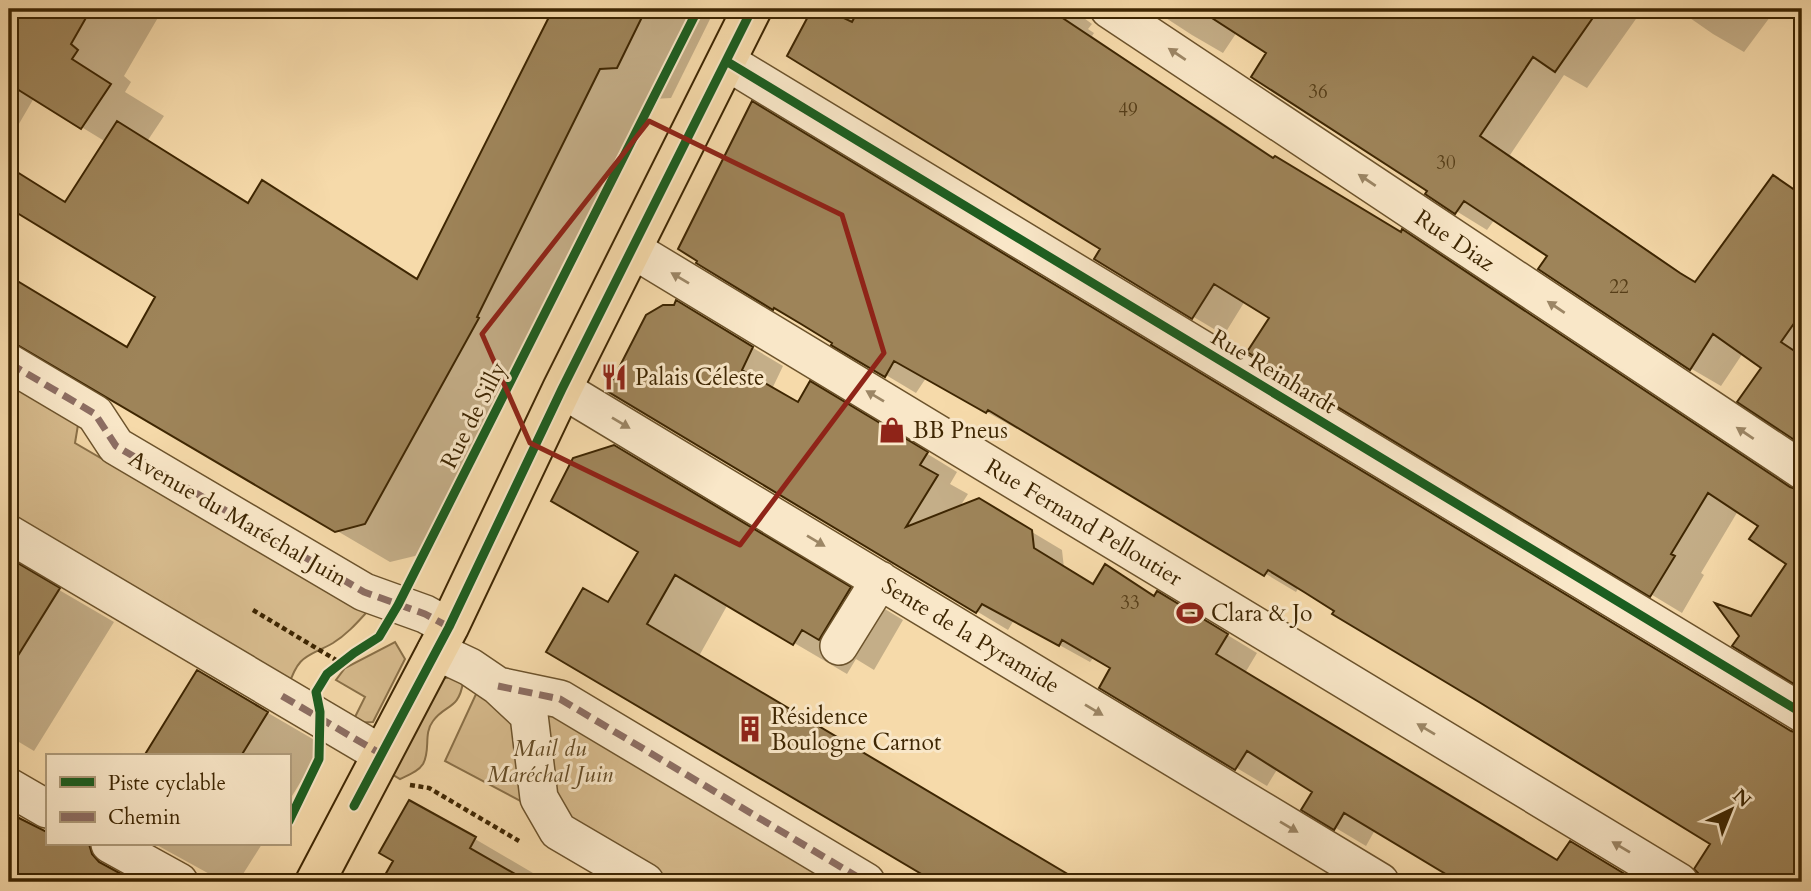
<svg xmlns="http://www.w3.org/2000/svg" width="1811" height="891" viewBox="0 0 1811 891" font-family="Cardo,serif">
  <rect width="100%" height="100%" fill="#f6daaa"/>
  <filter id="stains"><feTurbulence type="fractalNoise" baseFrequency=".00286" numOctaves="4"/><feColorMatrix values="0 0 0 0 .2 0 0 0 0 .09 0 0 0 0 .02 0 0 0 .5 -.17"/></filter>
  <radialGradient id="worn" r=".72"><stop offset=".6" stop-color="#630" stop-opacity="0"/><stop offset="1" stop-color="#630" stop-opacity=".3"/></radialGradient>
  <path fill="#d7bb8d" stroke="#8a7048" stroke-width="2" d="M9,384L78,425L75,443L366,613C356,624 346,635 333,643C306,658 299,654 288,687L9,524Z
    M395,642L405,659L373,722L352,723L365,697L336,680L345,668Z
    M455,677L463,682C459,710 445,704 433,721C423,734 431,750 423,764C418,772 408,775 400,779L390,773L437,679Z
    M477,692L559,709L843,882H662L549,816L445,761Z"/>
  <path fill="#0003" d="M9,9H163L124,76L131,82L125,92L164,116L148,140L250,203L263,183L317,214L419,279L555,9H715L671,98L654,99L530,350L531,351L419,555L390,562L9,338V277L128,348L157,297L9,206V167L66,203L106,142L34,98L9,141Z
    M813,9H1084L1080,15L1092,24L1088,29L1094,33L1092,36L1187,101L1211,115L1275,158L1402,234L1403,232L1434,250L1799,492H1802V687L1734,646L1788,563L1760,525L1738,511L1701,573L1704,575L1682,613L1250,352L1272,317L1245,301L1224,335L1096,259L1102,249L789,55Z
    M1152,9H1643L1587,88L1564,75L1510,155L1696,283L1773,177L1802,194V443L1740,401L1763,367L1743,353L1721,386L1690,368L1550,255L1495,219L1487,230L1427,193L1429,190L1269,53L1237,32L1223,53L1192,35Z
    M1677,9H1776L1744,52L1713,34Z
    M1779,9H1802V14L1798,20Z
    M699,263L1793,733L1802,735V882H1702L1699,872L1712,843L1337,610L1299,587L1296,592L1019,426L1017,429L926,378L916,393Z
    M708,321L783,366L772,389L799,404L841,401L957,472L950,484L968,494L959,508L1010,519L1062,550L1064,568L1094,586L1155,597L1188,611L1257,653L1245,673L1558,862L1601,861L1637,882H1462L1375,830L1366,846L1304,809L1315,791L1278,768L1267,786L1101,687L1112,668L1094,657L1090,662L1014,620L1008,630L609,391Z
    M668,478L903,620L874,670L856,659L847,674L728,604L699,656L1080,882H939L548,651L609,604L640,551Z
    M9,557L46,578L54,587L114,622L34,751L9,736Z
    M198,672L323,745L289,801V756H146Z
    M9,815L47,834V844H66L136,882H9Z
    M475,839L533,873L528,882H383L396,861Z
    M155,844H262L238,882H224Z"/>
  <path fill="#9e8459" stroke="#3e2602" stroke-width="2" d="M9,9H91L71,44L78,50L72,59L111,84L81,129L9,84Z
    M553,9H646L617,68L600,69L477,317L479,318L365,524L335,532L9,340V276L127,347L155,297L9,208V167L65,202L117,121L248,203L262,180L417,279Z
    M812,9H825L852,22L859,9H1049L1273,158L1275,156L1401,232L1402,229L1790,487L1802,491V689L1732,646L1739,636L1715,603L1751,616L1786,564L1749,539L1758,526L1708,493L1671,554L1675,556L1650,597L1247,352L1269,318L1214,284L1192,319L1094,259L1100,249L787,56Z
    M1198,9H1599L1555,72L1533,57L1480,136L1680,273L1695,282L1773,175L1802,195V312L1781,342L1802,356V445L1737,402L1761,368L1713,334L1690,370L1538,269L1547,256L1464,201L1455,214L1425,194L1427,191L1251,77L1266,53Z
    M752,101L1791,731L1802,734V882H1700L1698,873L1694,869L1710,844L1479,702L1332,614L1334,611L1304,592L1268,570L1264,576L988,410L986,413L894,361L885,377L831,345L832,343L801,324L774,308L773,310L696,263L697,261L678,249Z
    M676,300L753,347L742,370L798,402L810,381L928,452L920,465L938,475L906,527L979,498L1032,530L1034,548L1093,584L1105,564L1154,596L1157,591L1228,634L1216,654L1557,860L1570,841L1638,882H1459L1344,813L1334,830L1301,810L1312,792L1247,751L1235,770L1099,688L1110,668L1062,640L1059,646L982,604L976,613L607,391L646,315L663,305H674Z
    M614,445L851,587L819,640L802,630L793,645L675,575L647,624L1081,882H935L546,652L583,588L608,602L638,552L551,501L573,458Z
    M9,558L60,588L9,670Z
    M197,670L268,712L241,756H144Z
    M409,800L476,837L470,848L529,882H381L393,861L379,853Z
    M9,813L47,832V844H89L92,854L99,862L136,882H9Z"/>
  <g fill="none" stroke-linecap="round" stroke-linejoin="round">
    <g stroke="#6c532c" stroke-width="40">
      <path id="minor" d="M1109,9L1802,470
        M726,61L1802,713
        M632,249L1679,882
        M9,363L95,414L116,446L364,592L425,614L449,627
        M562,389L1380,882
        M9,534L381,754
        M839,646L880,580
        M436,651L470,667L498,686L529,715L539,798L558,831L645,882
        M498,686L560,699L866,882
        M9,787L47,809
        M110,844L179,882"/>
    </g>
    <g stroke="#3e2602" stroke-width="42">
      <path id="major" d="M315,882L449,627L562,389L752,9"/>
    </g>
    <path stroke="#3e2602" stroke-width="4.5" stroke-dasharray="5 3.5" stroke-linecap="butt" d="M253,610L341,663
      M410,785L429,788L519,841"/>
    <use href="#minor" stroke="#f9e7c8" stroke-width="37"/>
    <use href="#major" stroke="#f6daaa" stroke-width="38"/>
    <path stroke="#8d6e63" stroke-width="7" stroke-dasharray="14 7" stroke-linecap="butt" d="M9,363L95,414L116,446L364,592L425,614L449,627
      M498,686L560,699L866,882
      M282,696L381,754"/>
    <g stroke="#f9e7c8" stroke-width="13">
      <path id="cycleway" d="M726,61L1802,713
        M354,806L449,627L562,389L752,9
        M289,821L319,759L320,712L316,692L327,674L354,653L379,637L398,605L698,9"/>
    </g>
    <use href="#cycleway" stroke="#1b5e20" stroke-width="9"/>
  </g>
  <defs><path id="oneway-solid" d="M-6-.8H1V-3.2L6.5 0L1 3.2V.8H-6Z" transform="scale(1.75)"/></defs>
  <g fill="#9c8665">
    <use href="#oneway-solid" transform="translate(1177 54) rotate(-146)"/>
    <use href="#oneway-solid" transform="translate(1367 180) rotate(-146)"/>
    <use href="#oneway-solid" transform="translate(680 278) rotate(-149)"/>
    <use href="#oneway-solid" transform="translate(1556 307) rotate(-146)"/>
    <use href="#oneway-solid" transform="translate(875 396) rotate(-149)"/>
    <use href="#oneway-solid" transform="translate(621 423) rotate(31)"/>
    <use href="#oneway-solid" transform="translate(1745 433) rotate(-146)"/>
    <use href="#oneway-solid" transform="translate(816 541) rotate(31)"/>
    <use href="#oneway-solid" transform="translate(1094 710) rotate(31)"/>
    <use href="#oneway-solid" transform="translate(1426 729) rotate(-149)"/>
    <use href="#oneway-solid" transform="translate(1289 827) rotate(31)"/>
    <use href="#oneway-solid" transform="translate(1621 847) rotate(-149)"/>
  </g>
  <path fill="none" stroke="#8f2418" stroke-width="5" stroke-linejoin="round" d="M649,121L842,215L884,353L740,545L530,443L482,334Z"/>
  <defs>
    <g id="restaurant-bare" transform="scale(2.1)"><path d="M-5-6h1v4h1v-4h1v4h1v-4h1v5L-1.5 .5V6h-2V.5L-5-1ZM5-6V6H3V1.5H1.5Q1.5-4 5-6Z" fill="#8f2418" stroke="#f9e7c8" stroke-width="2.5" paint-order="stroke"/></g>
    <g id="shop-bare" transform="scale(2.1)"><path d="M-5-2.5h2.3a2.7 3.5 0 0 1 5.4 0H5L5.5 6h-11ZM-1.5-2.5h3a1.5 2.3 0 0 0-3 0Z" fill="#8f2418" stroke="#f9e7c8" stroke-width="2.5" paint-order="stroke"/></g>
    <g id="stadium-bare" transform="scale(2.1)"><path d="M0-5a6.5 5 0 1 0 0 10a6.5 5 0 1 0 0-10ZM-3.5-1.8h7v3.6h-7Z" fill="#8f2418" stroke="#f9e7c8" stroke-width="2.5" paint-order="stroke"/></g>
    <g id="building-bare" transform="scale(2.1)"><path d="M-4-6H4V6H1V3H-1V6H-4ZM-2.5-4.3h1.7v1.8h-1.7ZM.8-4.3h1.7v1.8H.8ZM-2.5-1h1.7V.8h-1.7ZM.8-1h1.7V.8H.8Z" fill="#8f2418" stroke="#f9e7c8" stroke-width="2.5" paint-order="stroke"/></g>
  </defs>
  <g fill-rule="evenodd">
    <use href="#restaurant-bare" x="614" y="377"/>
    <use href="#shop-bare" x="892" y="430"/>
    <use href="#stadium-bare" x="1190" y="613"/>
    <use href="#building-bare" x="750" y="729"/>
  </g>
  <g text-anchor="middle" stroke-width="6" stroke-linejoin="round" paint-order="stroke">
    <g font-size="19" fill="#563e18">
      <text x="1318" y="98">36</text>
      <text x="1128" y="116">49</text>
      <text x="1446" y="169">30</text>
      <text x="1619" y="293">22</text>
      <text x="1130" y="609">33</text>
    </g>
    <g font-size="23" fill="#3e2602" stroke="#f9e7c8">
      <text transform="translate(1455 240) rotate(34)" y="8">Rue Diaz</text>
      <text transform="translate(1274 371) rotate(31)" y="8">Rue Reinhardt</text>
      <text transform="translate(473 415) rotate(-63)" y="8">Rue de Silly</text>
      <text transform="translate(238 518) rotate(30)" y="8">Avenue du Maréchal Juin</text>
      <text transform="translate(1084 522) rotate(31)" y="8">Rue Fernand Pelloutier</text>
      <text transform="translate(971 635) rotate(31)" y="8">Sente de la Pyramide</text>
    </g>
    <g font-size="23" fill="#3e2602" stroke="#f9e7c8" text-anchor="start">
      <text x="635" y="385">Palais Céleste</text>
      <text x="913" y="438">BB Pneus</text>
      <text x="1211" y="621">Clara &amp; Jo</text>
      <text x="771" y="724">Résidence<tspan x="771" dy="26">Boulogne Carnot</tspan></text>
    </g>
    <g font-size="23" font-style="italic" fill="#644b25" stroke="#f9e7c8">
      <text x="550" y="756">Mail du<tspan x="550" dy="26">Maréchal Juin</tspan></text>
    </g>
  </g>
  <rect width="1811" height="891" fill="none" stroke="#f6daaa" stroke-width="35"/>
  <rect x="10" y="10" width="1790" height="870" fill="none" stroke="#3e2602" stroke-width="3.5"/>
  <rect x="18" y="18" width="1776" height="856" fill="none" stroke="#3e2602" stroke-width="2"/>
  <rect x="46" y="754" width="245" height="91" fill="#f9e7c8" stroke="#ae9a79" stroke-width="2"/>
  <rect x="60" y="777" width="35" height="10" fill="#1b5e20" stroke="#ae9a79" stroke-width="2"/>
  <text x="108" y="790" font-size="21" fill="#3e2602">Piste cyclable</text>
  <rect x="60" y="812" width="35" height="10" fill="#8d6e63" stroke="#ae9a79" stroke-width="2"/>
  <text x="108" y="824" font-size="21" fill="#3e2602">Chemin</text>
  <g transform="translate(1731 810) rotate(43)" stroke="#f9e7c8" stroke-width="5" paint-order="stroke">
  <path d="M0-5L12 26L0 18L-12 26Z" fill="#3e2602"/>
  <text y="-10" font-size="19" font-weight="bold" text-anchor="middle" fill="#3e2602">N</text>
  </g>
  <rect width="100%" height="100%" filter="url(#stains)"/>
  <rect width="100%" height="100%" fill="url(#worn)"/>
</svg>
